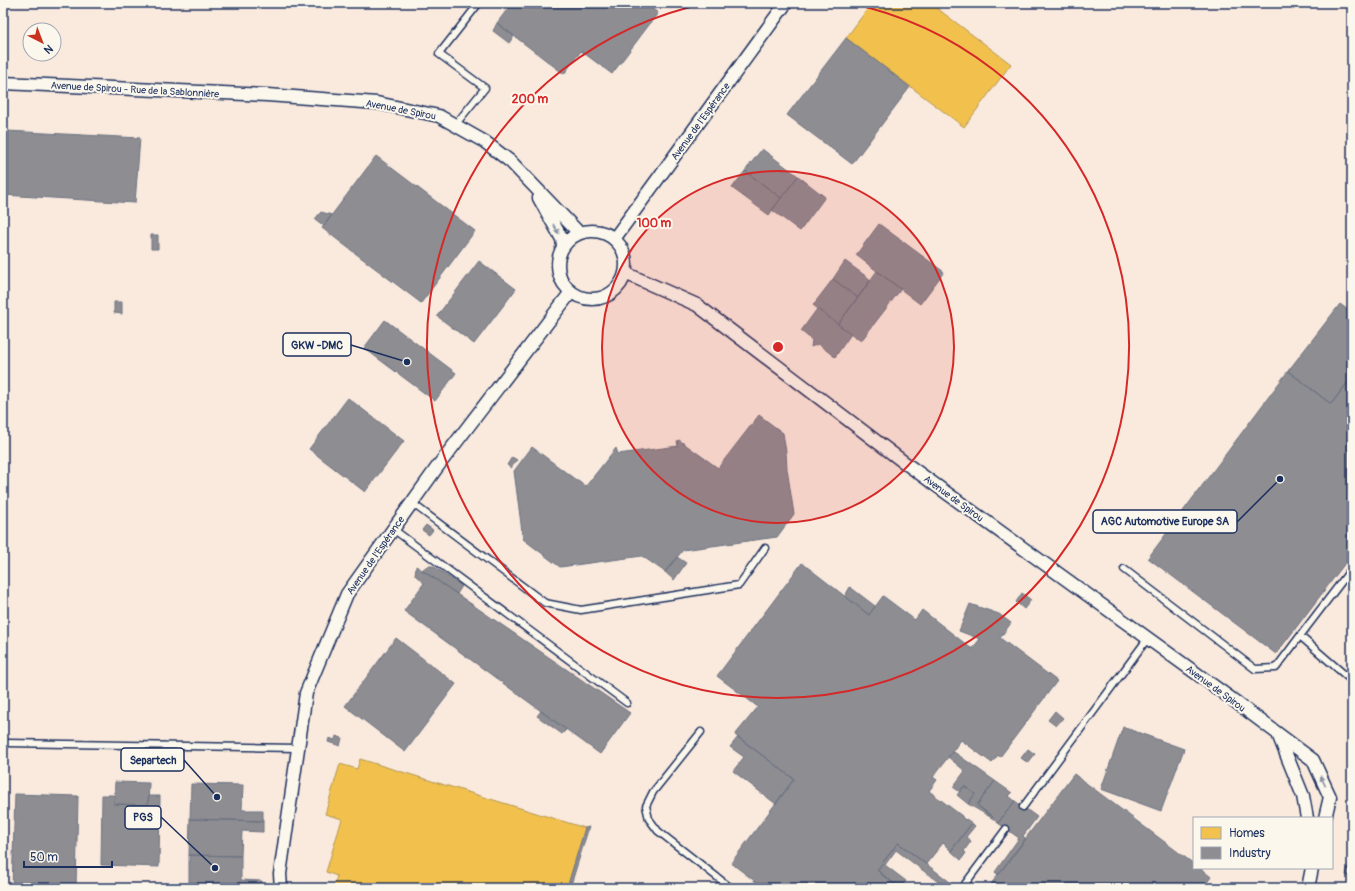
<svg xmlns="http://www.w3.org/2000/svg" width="1355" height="891" viewBox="0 0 1355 891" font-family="Pangolin,sans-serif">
  <rect width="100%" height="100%" fill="#faeadd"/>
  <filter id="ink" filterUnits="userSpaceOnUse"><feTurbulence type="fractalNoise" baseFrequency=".025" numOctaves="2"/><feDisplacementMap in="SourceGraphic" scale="8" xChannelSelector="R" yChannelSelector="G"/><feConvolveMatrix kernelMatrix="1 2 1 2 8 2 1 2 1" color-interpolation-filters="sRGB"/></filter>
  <g filter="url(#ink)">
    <path fill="#f2c14e" stroke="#b29553" d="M872,3H930L1011,64L964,127L846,38Z
      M360,759L585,828L567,888H333L337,876L326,872L342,819L325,814L340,764L357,769Z"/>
    <path fill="#8d8d92" stroke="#6b7182" d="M512,3H645L658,13L612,74L581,51L564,74L497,23Z
      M497,23L514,36L509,43L493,31Z
      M846,38L910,87L852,164L787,115Z
      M7,131L140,138L135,203L3,195V163H5Z
      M762,149L798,176L781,198L745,171Z
      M376,156L475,231L421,303L322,228Z
      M745,171L781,198L769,215L732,188Z
      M798,176L825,197L800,231L772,210Z
      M321,212L332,215L324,226L315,219Z
      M879,224L944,272L920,304L856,255Z
      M151,235H158V249H151Z
      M479,261L516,289L474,344L437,316Z
      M845,261L871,280L858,298L833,279Z
      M877,271L901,289L861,341L838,324Z
      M833,279L858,298L838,324L813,305Z
      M114,302H122V314L114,313Z
      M1340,304L1352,313V377L1331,404L1288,371Z
      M817,309L851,334L835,357L818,344L811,347L812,340L801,331Z
      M385,320L456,373L435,401L364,348Z
      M1288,371L1331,404L1352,377V554L1276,654L1148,558Z
      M348,398L404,441L365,492L309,449Z
      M759,415L783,433L786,452L787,469L794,514L777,537L683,550L665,572L642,556L560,567L523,539L514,471L532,447L576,480L586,486L616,448L618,454L678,446L677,441L679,440L718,468Z
      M512,457L517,460L511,468L507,465Z
      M426,525L433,530L429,535L422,530Z
      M677,557L686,563L674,580L665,572Z
      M802,563L869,615L883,596L915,620L922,610L972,649L980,639L959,631L970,604L999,614L1011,623L1000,638L1057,681L1000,757L998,755L992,763L961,740L933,777L937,780L929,791L962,816V817L965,820L966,819L972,823L951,851L943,843L926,864L898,843L877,870L900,888H764L731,863L794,779L735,735L758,707L717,676Z
      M416,566L630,713L600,754L404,611L424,583L415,575Z
      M427,566H433L462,586L457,594L422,570Z
      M850,587L875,606L869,615L845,596Z
      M1022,593L1031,600L1024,609L1016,602Z
      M396,638L456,684L405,752L345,706Z
      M541,711L562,727L566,730L562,734L537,716Z
      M1055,711L1063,718L1056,726L1048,720Z
      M1123,727L1184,749L1161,811L1101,789Z
      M336,736L342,738L340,746L328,742L329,738L335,740Z
      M738,737L794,779L776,804L733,771L744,757L730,747Z
      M1028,749L1035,754L1028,763L1021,758Z
      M954,752L995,781L977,805L993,817L992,818L968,804L975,794L964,786L960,792L953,787L965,771L948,757Z
      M1074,774L1194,864V868H1200L1211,877L1203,888H988Z
      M995,781L1012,793L1009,796L1015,801L998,823L977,805Z
      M115,782L149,783L148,805L114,804Z
      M191,784L243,785L242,810H263V821L190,819Z
      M964,786L975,794L968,804L957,795Z
      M15,794L78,796L76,888H12Z
      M102,795H115L114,804L148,805L149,796H160L159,867L101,865Z
      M1015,801L1037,817L1023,836L1026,839L998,875L995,872L1019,838L998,823Z
      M190,819L263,821V832L242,831L241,856L189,855Z
      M972,823L975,826L966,837L971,841L964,851L966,853L961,860L951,851Z
      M589,827L570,888H567L585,828Z
      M898,843L901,845L958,888H946L896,850L885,865L906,881L900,888L882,875L877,870Z
      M1351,854H1352V876L1346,875Z
      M189,855L241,856V880L262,881V888H189Z"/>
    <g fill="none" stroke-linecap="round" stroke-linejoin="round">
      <g stroke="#1b2f5e" stroke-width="9">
        <path id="service" d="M455,125L485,88L439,54L479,3
          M412,503L545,603L581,610L739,585L765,548
          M393,529L627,703
          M1352,568L1300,636L1352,681
          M1124,569L1255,669L1276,668L1300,636
          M701,732L653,792L646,806L649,819L658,831L731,888
          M7,743L298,748
          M1023,807L1148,638
          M962,888L1006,829"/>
      </g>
      <g stroke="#1b2f5e" stroke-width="15">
        <path id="minor" d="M3,83L267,95L377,103L439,116L485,142L511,162L579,233
          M539,198L562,239L563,246
          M558 265a34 34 0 1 1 68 0a34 34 0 1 1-68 0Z
          M614,239L786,3
          M625,273L697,305L901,460L1229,697L1313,760L1330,797L1325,818
          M1278,734L1303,796L1307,818
          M281,888L280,874L306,693L347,594L438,466L571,292
          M1308,888L1312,868"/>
      </g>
      <use href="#service" stroke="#fbf7ec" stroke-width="6"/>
      <use href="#minor" stroke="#fbf7ec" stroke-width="12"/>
    </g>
    <defs><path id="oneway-solid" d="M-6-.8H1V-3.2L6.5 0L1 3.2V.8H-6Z"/></defs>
    <g fill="#8b93a5">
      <use href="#oneway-solid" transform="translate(556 229) rotate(59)"/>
      <use href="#oneway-solid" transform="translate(1323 781) rotate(-115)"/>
    </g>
  </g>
  <circle cx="778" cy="347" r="176" fill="#d62828" fill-opacity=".12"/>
  <g fill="none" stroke="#d62828" stroke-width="2">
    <circle cx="778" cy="347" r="176"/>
    <path d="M848 3A351 351 0 1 1 708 3"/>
  </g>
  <g text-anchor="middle" stroke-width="4" stroke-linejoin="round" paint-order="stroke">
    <g font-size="10" fill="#1b2f5e" stroke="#fbf7ec">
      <text transform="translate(135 89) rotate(3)" y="4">Avenue de Spirou - Rue de la Sablonnière</text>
      <text transform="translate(401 109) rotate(11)" y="4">Avenue de Spirou</text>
      <text transform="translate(700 121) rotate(-54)" y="4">Avenue de l'Espérance</text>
      <text transform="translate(954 498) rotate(36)" y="4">Avenue de Spirou</text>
      <text transform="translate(375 555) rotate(-55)" y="4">Avenue de l'Espérance</text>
      <text transform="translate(1216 688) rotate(36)" y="4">Avenue de Spirou</text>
    </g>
  </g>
  <circle cx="778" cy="347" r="6" fill="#d62828" stroke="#fbf7ec" stroke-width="2"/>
  <g font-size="12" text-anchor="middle" font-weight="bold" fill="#d62828" stroke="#fbf7ec" stroke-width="4" stroke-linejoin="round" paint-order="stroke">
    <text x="530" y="103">200 m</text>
    <text x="654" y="227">100 m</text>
  </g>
  <path fill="none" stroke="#1b2f5e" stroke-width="1.5" d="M407 362L351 345M1280 479L1237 522M217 797L184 760M215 868L161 817"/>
  <g fill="#1b2f5e" stroke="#fbf7ec" stroke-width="1.5">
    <circle cx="407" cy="362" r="4"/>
    <circle cx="1280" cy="479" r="4"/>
    <circle cx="217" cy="797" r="4"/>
    <circle cx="215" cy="868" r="4"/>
  </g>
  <g fill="#fbf7ec" stroke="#1b2f5e" stroke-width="1.5">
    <rect x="283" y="333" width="68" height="23" rx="4"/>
    <rect x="1093" y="510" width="144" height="23" rx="4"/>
    <rect x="121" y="748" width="63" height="23" rx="4"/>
    <rect x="125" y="806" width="36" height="23" rx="4"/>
  </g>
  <g font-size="11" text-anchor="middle" font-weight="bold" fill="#1b2f5e">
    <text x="317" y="349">GKW -DMC</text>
    <text x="1165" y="525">AGC Automotive Europe SA</text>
    <text x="153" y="764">Separtech</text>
    <text x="143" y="821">PGS</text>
  </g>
  <rect width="1355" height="891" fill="none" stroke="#fbf7ec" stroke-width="16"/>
  <rect x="8" y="8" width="1339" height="875" fill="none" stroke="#1b2f5e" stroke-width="1.5" filter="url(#ink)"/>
  <rect x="1193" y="817" width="140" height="52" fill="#fbf7ec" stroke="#a1a7b3"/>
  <rect x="1201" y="827" width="20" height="12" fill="#f2c14e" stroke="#a1a7b3"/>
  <text x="1229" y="837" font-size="12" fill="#1b2f5e">Homes</text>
  <rect x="1201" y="847" width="20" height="12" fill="#8d8d92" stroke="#a1a7b3"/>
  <text x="1229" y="857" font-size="12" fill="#1b2f5e">Industry</text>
  <g transform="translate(42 42) rotate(138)"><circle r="19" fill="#fbf7ec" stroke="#a1a7b3"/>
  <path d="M0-3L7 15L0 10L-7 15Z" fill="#c8321e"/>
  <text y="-6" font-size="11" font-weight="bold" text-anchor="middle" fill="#1b2f5e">N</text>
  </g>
  <path d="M24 861v6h88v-6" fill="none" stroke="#1b2f5e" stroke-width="2"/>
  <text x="30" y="861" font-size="12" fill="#1b2f5e" stroke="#fbf7ec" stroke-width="3" paint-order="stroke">50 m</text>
</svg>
